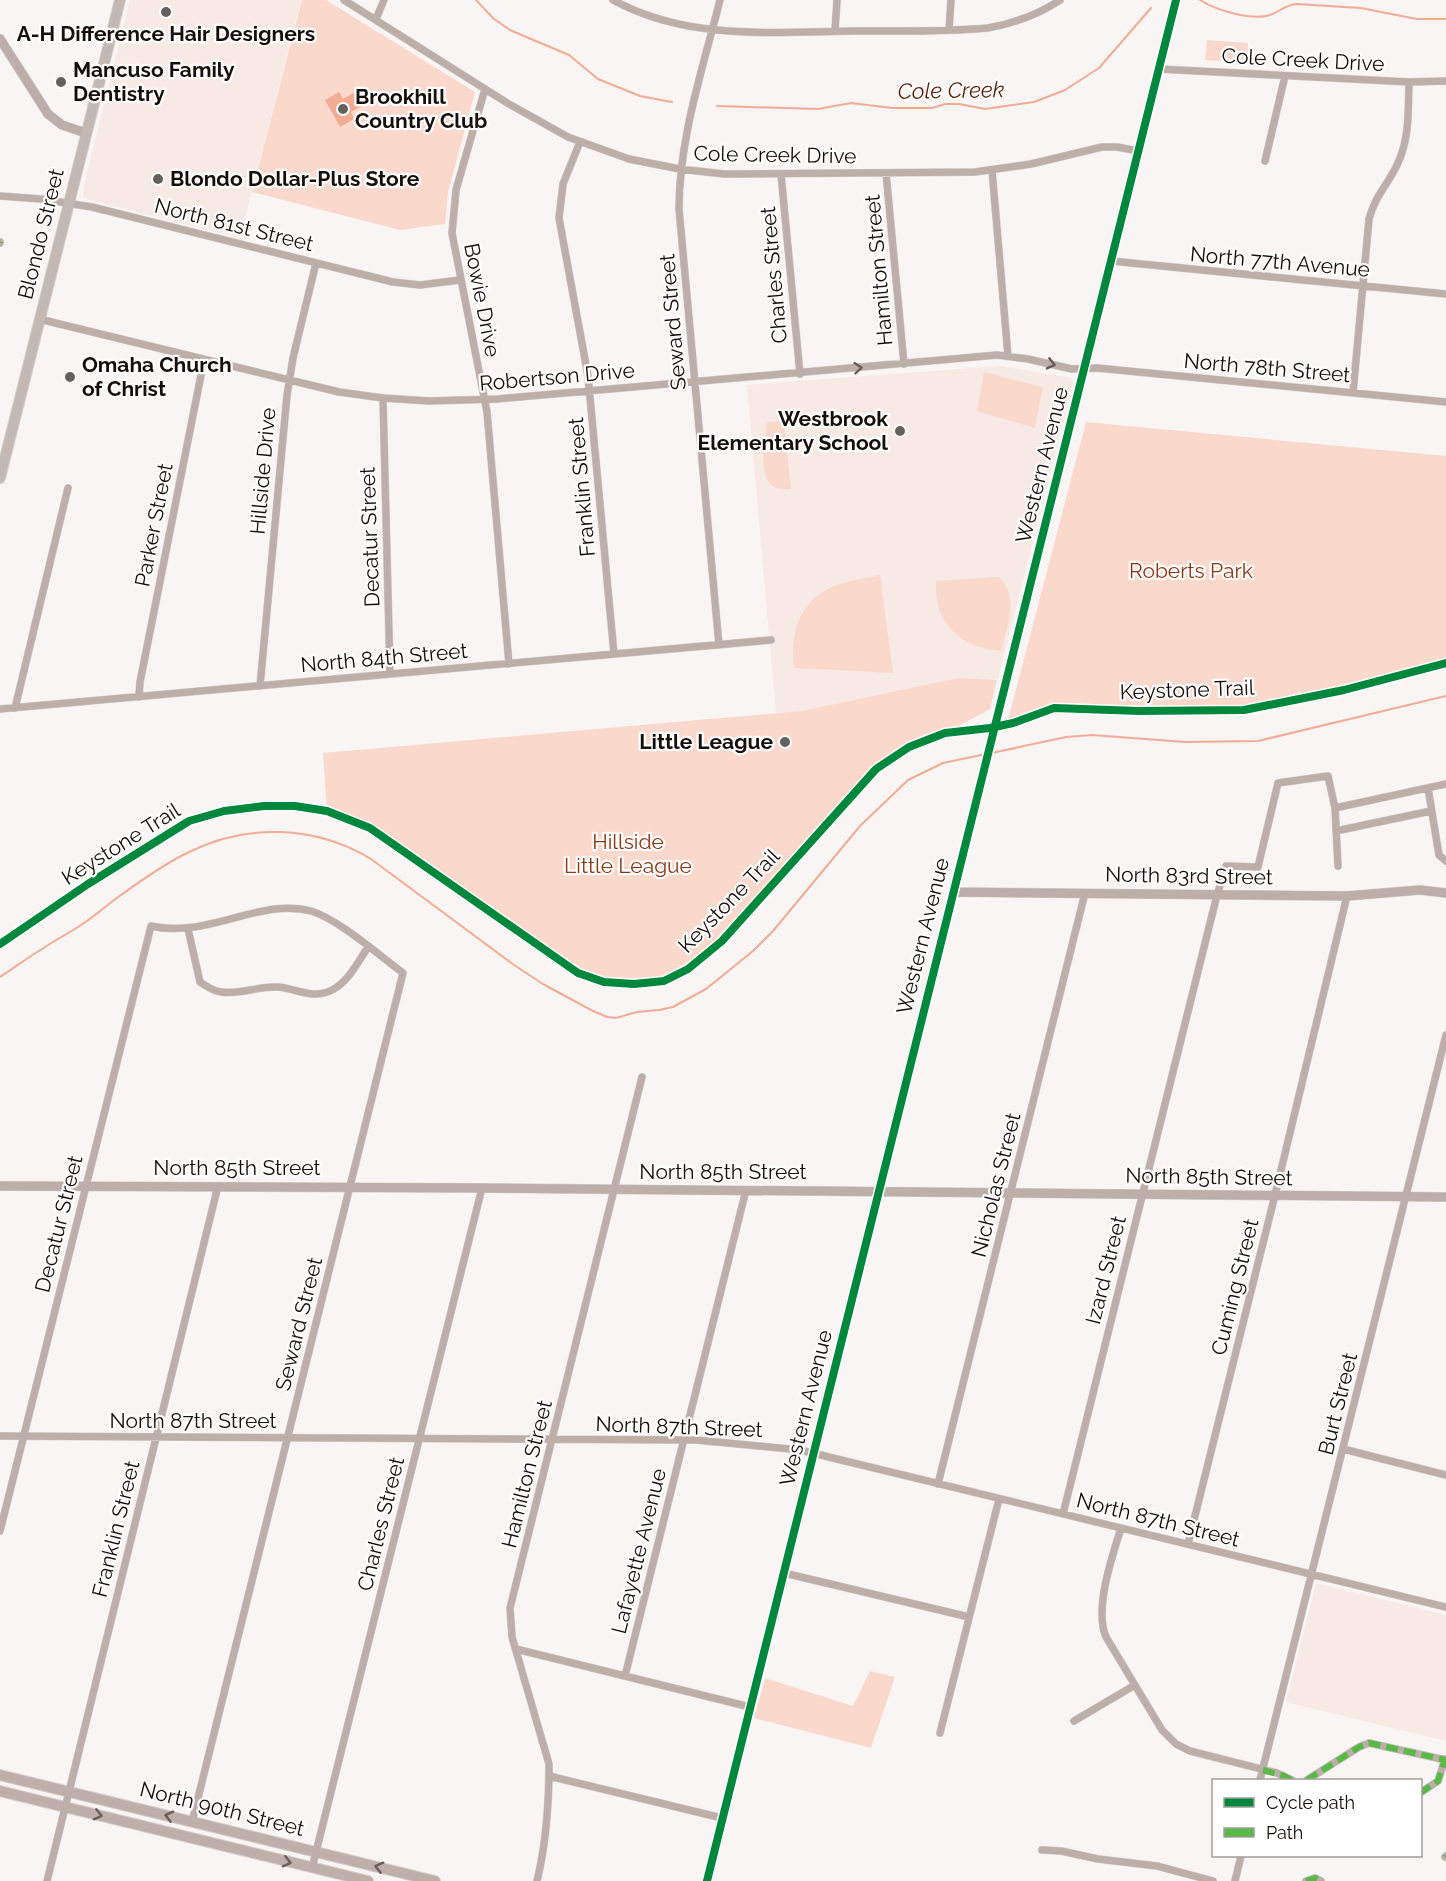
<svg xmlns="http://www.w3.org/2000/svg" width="1446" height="1881" viewBox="0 0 1446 1881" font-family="Raleway,sans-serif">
  <rect width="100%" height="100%" fill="#f9f5f4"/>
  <path fill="#f7e9e4" d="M130,0H301L240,238L89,200L83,197L84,185Z
    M1000,366L1072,378L1073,383L998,679L802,711L776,713L747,385Z
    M1316,1583L1446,1615V1741L1286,1702Z"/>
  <path fill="#fbd8cc" d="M302,0H326L475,92L448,192L445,224L400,230L252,192Z
    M1207,40L1248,43L1247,63L1205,60Z
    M984,372L1043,387L1035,428L977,411Z
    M784,421L791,489C784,489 776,489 771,485C758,473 765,439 767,422Z
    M1086,422L1446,456V663L1344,690L1244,710L1139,711L1054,708L1007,724Z
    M880,575L893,673L794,668C790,632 799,601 834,586C847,580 865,579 880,575Z
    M999,577C1020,597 1007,626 1001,651C960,647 934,625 936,581Z
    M959,678L997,680L990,709L945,733L909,747L876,769L722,941L688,969L664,981L634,984L604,982L578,973L370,828L327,811L323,753L802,711Z
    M870,1671L895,1677L871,1748L754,1718L765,1678L853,1706Z"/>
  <path fill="#f2ac93" d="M339,92L343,99L355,92L362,106L351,112L354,119L340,127L325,100Z"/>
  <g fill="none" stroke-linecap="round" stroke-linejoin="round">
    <path stroke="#f2ac93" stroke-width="2" d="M476,0L494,19L510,30L569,55L598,79L640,96L672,102
      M1200,0C1215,10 1252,21 1270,15C1280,12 1282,6 1296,4L1361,8L1417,19H1446
      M717,106L818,109L851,103L892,108H932L945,104H959L985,109L1034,102L1065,90L1099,68L1151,8
      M992,753L1066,737L1092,735L1185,742L1258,741L1446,696
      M0,977C14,968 27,958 42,949C55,940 68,934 81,925C95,916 108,904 121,895C142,880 164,864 187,853C246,823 315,825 371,859L514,965L543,984L591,1010L607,1017L616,1018L637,1012L659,1010L673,1007L706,989L753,951L773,931L860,826L908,780L943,763L986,754"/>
    <g stroke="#d4d1d0" stroke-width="8">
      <path id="minor" d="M344,0L509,104L568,137L629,159L680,169L724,174L975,172L1031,164L1102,147H1117L1138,151
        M613,0C688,41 773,32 855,31C899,31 944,32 988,28C1015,23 1038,15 1060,0
        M376,19L384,0
        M949,30L951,0
        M835,31L837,0
        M1159,69L1409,82L1446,81
        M485,89L456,190L452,233L487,412L509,664
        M580,142L563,184L559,218L588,376L614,654
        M1265,161L1285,76
        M992,170L1008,356
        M886,173L904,364
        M781,174L800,374
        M0,196L41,199L92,207L393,282L420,285L460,280
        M0,242V243
        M1111,261L1446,294
        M39,319L339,392L383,398L429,401L497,399L997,355L1028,359L1072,369L1097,368L1446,402
        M1353,393L1369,219C1376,194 1387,186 1397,165C1410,139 1408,110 1409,82
        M383,398L390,674
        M719,645L679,209C679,138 703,68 720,0
        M260,686L287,395L293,358L316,263
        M139,697L140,682L204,360
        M15,708L68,488
        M0,709L771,640
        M1428,788L1439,855L1446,861
        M1335,808L1446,784
        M1336,831L1431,811
        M188,929L200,982C207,987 213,991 221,992C240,995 258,986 277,987C296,988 313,1000 332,990C348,982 358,962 368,947
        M0,1436L696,1440L800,1450L1446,1607
        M1343,1449L1446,1475
        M938,1484L1085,893
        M1063,1514L1217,895L1226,866L1258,867L1278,783L1328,776L1335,808L1338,866
        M1121,1528C1112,1557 1094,1609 1106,1637L1162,1730L1176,1744L1190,1751L1277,1773L1292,1780
        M0,1531L151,926C206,939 262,897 311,911C338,919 379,955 403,973L192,1822
        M1188,1544L1275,1195L1347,896
        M784,1573L969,1617
        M516,1649L750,1707
        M625,1676L746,1190
        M1074,1721L1135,1685
        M940,1733L999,1499
        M549,1776L722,1818
        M1260,1780L1446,1035
        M1307,1780L1359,1747L1369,1743L1446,1760
        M1420,1793L1438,1781L1445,1759
        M1042,1850L1061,1851L1098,1859L1157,1866L1213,1881
        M1445,1857L1446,1856
        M312,1868L482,1188
        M47,1881L218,1186
        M537,1881C546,1844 549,1803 549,1764L512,1637L510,1608L642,1077
        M1235,1881L1241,1856
        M1306,1881L1315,1878L1321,1881"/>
    </g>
    <g stroke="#d4d1d0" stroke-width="10">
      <path id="tertiary" d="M0,39L48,114L62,125L86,133
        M953,892L1347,896L1420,890L1446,893
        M0,1186L482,1188L1446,1197
        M707,1881L1176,0"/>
    </g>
    <g stroke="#d4d1d0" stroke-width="12">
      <path id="secondary" d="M0,478L120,0"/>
    </g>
    <g stroke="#d4d1d0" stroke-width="12">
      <path id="primary" d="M0,1775L435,1881
        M0,1791L368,1881"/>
    </g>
    <use href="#minor" stroke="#bdaea9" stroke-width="7"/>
    <use href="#tertiary" stroke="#bdaea9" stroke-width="9"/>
    <use href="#secondary" stroke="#c4b8b3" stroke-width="10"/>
    <use href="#primary" stroke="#beafab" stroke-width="10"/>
    <path stroke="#58b947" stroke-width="6" stroke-dasharray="12 6" stroke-linecap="butt" d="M0,242V243
      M1263,1770L1284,1776L1292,1780
      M1307,1780L1359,1747L1369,1743L1446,1760
      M1420,1793L1438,1781L1445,1759
      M1445,1857L1446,1856
      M1306,1881L1315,1878L1321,1881"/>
    <g stroke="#fff" stroke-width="11">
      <path id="cycleway" d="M0,944L88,884L189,821L224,811L264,806H295L327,811L370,828L578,973L604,982L634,984L664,981L688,969L722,941L876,769L909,747L945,733L990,728L1013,723L1054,708L1139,711L1244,710L1344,690L1446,663
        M707,1881L1176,0"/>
    </g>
    <use href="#cycleway" stroke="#00873e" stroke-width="8"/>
  </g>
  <defs><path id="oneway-chevron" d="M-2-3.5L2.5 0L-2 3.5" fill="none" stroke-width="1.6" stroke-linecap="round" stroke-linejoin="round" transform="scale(1.5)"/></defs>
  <g stroke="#695e5a">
    <use href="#oneway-chevron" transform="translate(1051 364) rotate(13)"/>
    <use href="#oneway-chevron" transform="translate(858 368) rotate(-5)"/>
  </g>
  <g stroke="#6a5e5b">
    <use href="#oneway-chevron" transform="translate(98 1815) rotate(14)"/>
    <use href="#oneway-chevron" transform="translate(169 1816) rotate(-166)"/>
    <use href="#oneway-chevron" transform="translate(287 1862) rotate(14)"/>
    <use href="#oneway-chevron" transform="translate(379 1867) rotate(-166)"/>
  </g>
  <g fill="#655f5d" stroke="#fff" stroke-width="2">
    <circle cx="166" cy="12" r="6"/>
    <circle cx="61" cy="82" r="6"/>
    <circle cx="343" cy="109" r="6"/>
    <circle cx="158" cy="179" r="6"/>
    <circle cx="70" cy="377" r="6"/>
    <circle cx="900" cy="431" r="6"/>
    <circle cx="785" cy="742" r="6"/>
  </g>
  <g text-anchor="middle" stroke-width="4.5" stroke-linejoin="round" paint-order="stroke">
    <g font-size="21" font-weight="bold" fill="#150e0b" stroke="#fff" text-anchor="start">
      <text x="166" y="41" text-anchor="middle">A-H Difference Hair Designers</text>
      <text x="73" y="77">Mancuso Family<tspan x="73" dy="24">Dentistry</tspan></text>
      <text x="355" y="104">Brookhill<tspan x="355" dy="24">Country Club</tspan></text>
      <text x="170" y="186">Blondo Dollar-Plus Store</text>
      <text x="82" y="372">Omaha Church<tspan x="82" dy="24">of Christ</tspan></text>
      <text x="888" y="426" text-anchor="end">Westbrook<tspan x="888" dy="24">Elementary School</tspan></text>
      <text x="773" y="749" text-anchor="end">Little League</text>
    </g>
    <g font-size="21" fill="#150e0b" stroke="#fff">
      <text transform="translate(1303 60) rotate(3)" y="7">Cole Creek Drive</text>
      <text transform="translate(775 155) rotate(1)" y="7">Cole Creek Drive</text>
      <text transform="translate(234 225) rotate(14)" y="7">North 81st Street</text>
      <text transform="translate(41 234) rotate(-76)" y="7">Blondo Street</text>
      <text transform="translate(1280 262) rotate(5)" y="7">North 77th Avenue</text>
      <text transform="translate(879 270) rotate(-95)" y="7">Hamilton Street</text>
      <text transform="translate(774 275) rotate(-95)" y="7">Charles Street</text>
      <text transform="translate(482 300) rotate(79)" y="7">Bowie Drive</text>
      <text transform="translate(673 322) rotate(-95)" y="7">Seward Street</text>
      <text transform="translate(1267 368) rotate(5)" y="7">North 78th Street</text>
      <text transform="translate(557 377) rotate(-5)" y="7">Robertson Drive</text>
      <text transform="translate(1042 465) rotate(-76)" y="7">Western Avenue</text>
      <text transform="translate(263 471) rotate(-85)" y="7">Hillside Drive</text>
      <text transform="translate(582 487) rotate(-95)" y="7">Franklin Street</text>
      <text transform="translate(154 525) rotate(-79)" y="7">Parker Street</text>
      <text transform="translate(370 537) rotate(-92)" y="7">Decatur Street</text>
      <text transform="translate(384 658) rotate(-5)" y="7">North 84th Street</text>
      <text transform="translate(1187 690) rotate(-2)" y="7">Keystone Trail</text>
      <text transform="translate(121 844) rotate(-32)" y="7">Keystone Trail</text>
      <text transform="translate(1189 876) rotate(1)" y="7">North 83rd Street</text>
      <text transform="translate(729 901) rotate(-46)" y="7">Keystone Trail</text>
      <text transform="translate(923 936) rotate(-76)" y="7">Western Avenue</text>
      <text x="237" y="1175">North 85th Street</text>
      <text x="723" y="1179">North 85th Street</text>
      <text transform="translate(1209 1177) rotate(1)" y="7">North 85th Street</text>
      <text transform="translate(996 1185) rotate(-76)" y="7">Nicholas Street</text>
      <text transform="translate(59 1224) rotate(-76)" y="7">Decatur Street</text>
      <text transform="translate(1106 1270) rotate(-76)" y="7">Izard Street</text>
      <text transform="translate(1235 1287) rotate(-76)" y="7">Cuming Street</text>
      <text transform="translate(299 1324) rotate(-76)" y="7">Seward Street</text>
      <text transform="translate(1338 1404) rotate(-76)" y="7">Burt Street</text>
      <text transform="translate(806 1408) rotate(-76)" y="7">Western Avenue</text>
      <text x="193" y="1428">North 87th Street</text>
      <text transform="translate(679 1427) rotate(2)" y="7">North 87th Street</text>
      <text transform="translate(527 1474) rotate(-76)" y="7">Hamilton Street</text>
      <text transform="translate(1158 1520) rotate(14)" y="7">North 87th Street</text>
      <text transform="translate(381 1524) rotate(-76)" y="7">Charles Street</text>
      <text transform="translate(116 1529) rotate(-76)" y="7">Franklin Street</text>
      <text transform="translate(639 1551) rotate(-76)" y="7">Lafayette Avenue</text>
      <text transform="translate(222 1809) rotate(14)" y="7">North 90th Street</text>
    </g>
    <g font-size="21" fill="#8c3511" stroke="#fff">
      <text x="1191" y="578">Roberts Park</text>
      <text x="628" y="849">Hillside<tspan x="628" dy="24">Little League</tspan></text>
    </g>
    <g font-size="22" font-style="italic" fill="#5b1e05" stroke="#fff">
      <text transform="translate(951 90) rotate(-1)" y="8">Cole Creek</text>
    </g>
  </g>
  <rect x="1212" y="1779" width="210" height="78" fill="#ffffff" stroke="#a19f9d" stroke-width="1.5"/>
  <rect x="1224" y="1798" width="30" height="9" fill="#00873e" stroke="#a19f9d" stroke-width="1.5"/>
  <text x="1266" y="1809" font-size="18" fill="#150e0b">Cycle path</text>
  <rect x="1224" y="1828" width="30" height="9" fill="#58b947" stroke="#a19f9d" stroke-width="1.5"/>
  <text x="1266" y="1839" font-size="18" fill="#150e0b">Path</text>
</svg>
